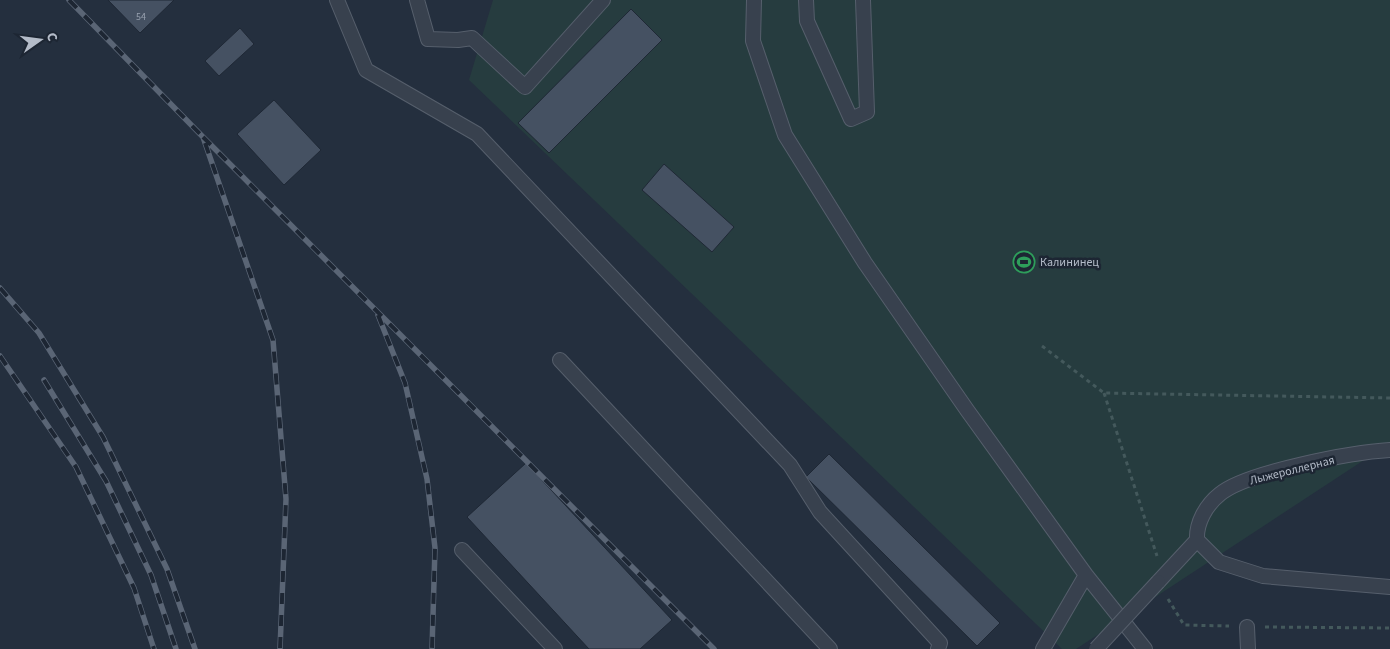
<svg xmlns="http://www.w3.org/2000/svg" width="1390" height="649" viewBox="0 0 1390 649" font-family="'Source Sans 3',sans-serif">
  <rect width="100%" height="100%" fill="#242f3e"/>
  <path fill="#263c3f" d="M493,0H1390V443L1076,649H1062L469,80Z"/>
  <path fill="#455162" stroke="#1f2835" d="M108,0H174L140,33Z
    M631,9L662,40L549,153L518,123Z
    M240,28L254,44L219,76L205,61Z
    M274,100L321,150L284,185L237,134Z
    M664,164L734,227L712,252L642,190Z
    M829,454L1000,623L977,646L806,477Z
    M526,463L672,620L640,649H589L467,517Z"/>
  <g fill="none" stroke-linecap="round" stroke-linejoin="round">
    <g stroke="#565f6c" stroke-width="16">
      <path id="lane" d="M337,0L366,70L477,134L790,465L820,512L940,643L938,649
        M417,0L428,39L458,40L472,38L525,87L603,0
        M754,0L753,41L785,135L865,263L967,410L1086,575L1145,649
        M806,0L807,21L851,119L867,112L863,0
        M560,360L830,649
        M1390,450C1354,452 1246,472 1220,494C1206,505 1196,523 1197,540L1219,562L1263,576L1390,587
        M462,550L555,649
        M1158,582L1197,540
        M1247,627L1248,649
        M1043,649L1086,575"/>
    </g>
    <path stroke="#44595c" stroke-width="3" stroke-dasharray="4 4" stroke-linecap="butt" d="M1042,346L1104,393L1390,398
      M1104,393L1157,556
      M1168,599L1184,625L1229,626
      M1265,627L1390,628"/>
    <use href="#lane" stroke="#38414e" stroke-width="14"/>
    <g stroke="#5a6575" stroke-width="5.5">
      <path id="rail" d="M69,0L203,137L273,340L286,499L280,649
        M203,137L714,649
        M0,288L39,333L103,437L167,569L195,649
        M378,315L405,383L427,479L435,548L432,649
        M0,356L76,467L134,588L154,649
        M44,380L106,481L151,575L176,649"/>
    </g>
    <use href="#rail" stroke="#1d2633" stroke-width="4" stroke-dasharray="11" stroke-linecap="butt"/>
    <g stroke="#565f6c" stroke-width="16" stroke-linecap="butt">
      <path id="lane-bridge" d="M1096,649L1158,582"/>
    </g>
    <use href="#lane-bridge" stroke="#38414e" stroke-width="14"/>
  </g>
  <defs>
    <g id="stadium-ring" transform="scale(1.125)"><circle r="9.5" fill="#1d2633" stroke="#2e9e5b" stroke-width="1.5"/><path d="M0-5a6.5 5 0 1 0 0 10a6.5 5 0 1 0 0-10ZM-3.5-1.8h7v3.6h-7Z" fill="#2e9e5b"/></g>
  </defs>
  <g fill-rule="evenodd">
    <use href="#stadium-ring" x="1024" y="262"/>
  </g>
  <g text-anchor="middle" stroke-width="5" stroke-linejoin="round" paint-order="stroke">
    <g font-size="10" fill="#98a1af">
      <text x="141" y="20">54</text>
    </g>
    <g font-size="12" fill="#b4bcc9" stroke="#1d2633" text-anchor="start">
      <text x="1040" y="266">Калининец</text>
    </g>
    <g font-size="12" fill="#b4bcc9" stroke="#1d2633">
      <text transform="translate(1292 470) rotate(-14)" y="4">Лыжероллерная</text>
    </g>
  </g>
  <g transform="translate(40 40) rotate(76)" stroke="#1d2633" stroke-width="4" paint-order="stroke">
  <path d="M0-4L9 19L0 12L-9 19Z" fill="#b4bcc9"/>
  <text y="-8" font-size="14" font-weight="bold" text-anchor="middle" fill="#b4bcc9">С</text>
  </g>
</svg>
